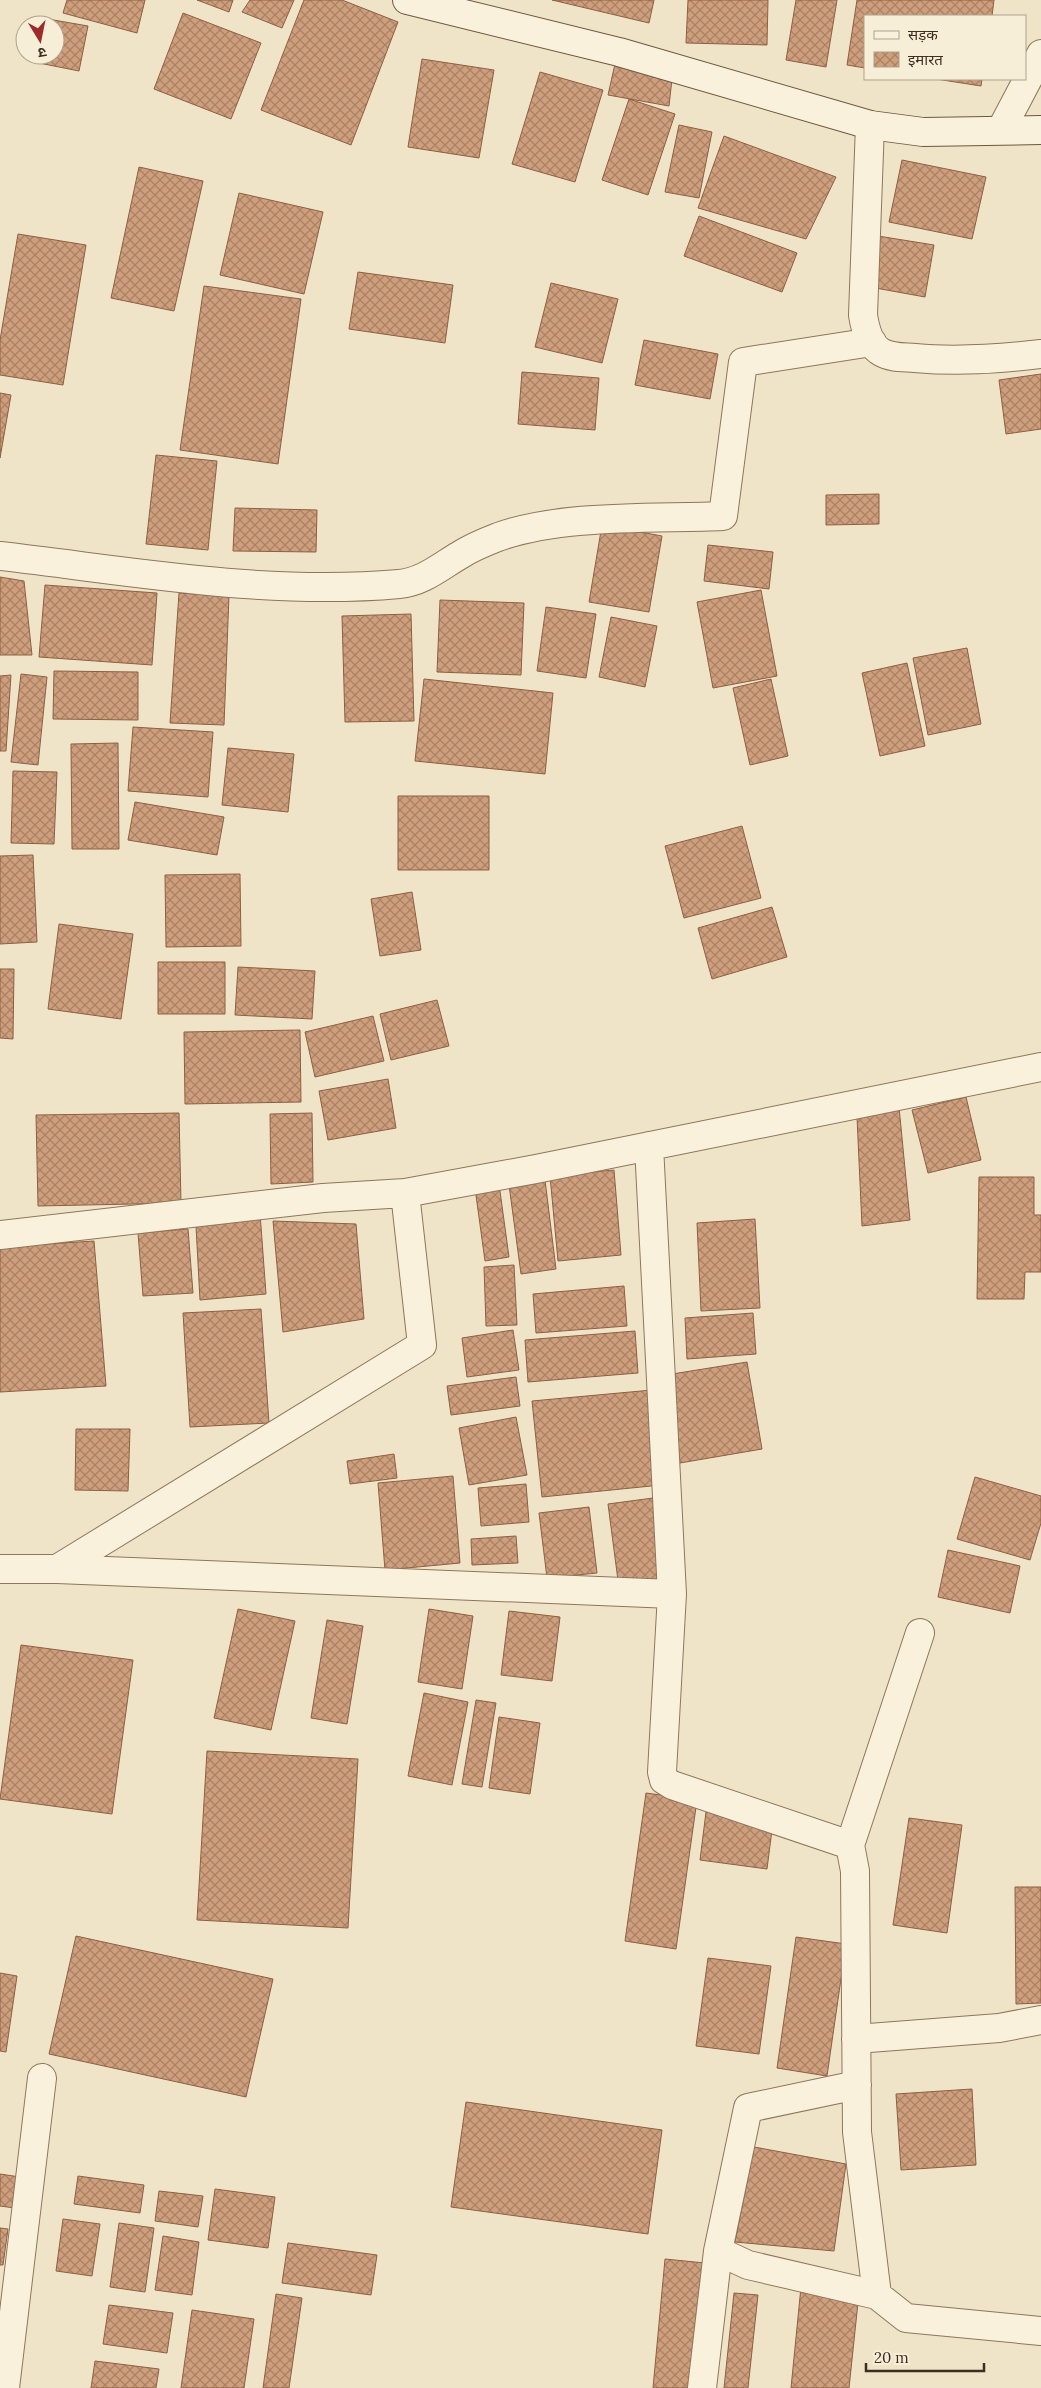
<svg xmlns="http://www.w3.org/2000/svg" width="1041" height="2388" viewBox="0 0 1041 2388" font-family="Lora,'Noto Sans Devanagari',serif">
  <defs>
    <pattern id="building-cross-hatch" width="8" height="8" patternUnits="userSpaceOnUse" patternTransform="scale(1.25)"><rect width="8" height="8" fill="#cf9f7d"/><path d="M0 0l8 8M0 8l8-8" fill="none" stroke="#a98266"/></pattern>
  </defs>
  <rect width="100%" height="100%" fill="#f0e4c8"/>
  <path fill="url(#building-cross-hatch)" stroke="#8d5f41" d="M67,0H145L137,33L63,13Z
    M197,0H233L229,12Z
    M250,0H294L282,28L242,12Z
    M304,0H342L398,22L351,145L261,110Z
    M552,0H654L649,23Z
    M688,0H768L767,45L686,43Z
    M796,0H837L826,67L786,60Z
    M857,0H994L992,16H865V68L847,65Z
    M183,13L261,43L231,119L154,89Z
    M42,18L88,26L79,71L34,62L35,55H55V25H41Z
    M422,59L494,70L479,158L408,147Z
    M615,64L672,79L669,106L608,95Z
    M540,72L603,90L575,182L512,164Z
    M936,79H982L981,86Z
    M629,99L675,114L648,195L602,180Z
    M679,125L712,132L699,198L665,192Z
    M724,136L836,177L806,239L698,208Z
    M902,160L986,177L972,239L889,222Z
    M139,167L203,181L174,311L111,298Z
    M239,193L323,212L304,294L220,275Z
    M699,216L797,253L782,292L684,256Z
    M18,234L86,245L63,385L0,375V340Z
    M878,236L934,245L925,297L870,287Z
    M358,272L453,285L445,343L349,329Z
    M551,283L618,299L602,363L535,347Z
    M204,286L301,299L278,464L180,450Z
    M644,340L718,354L710,399L635,385Z
    M522,372L599,378L595,430L518,424Z
    M1041,374V429L1006,434L999,380Z
    M0,393L11,395L0,458Z
    M156,455L217,461L208,550L146,544Z
    M879,494V524L826,525V495Z
    M235,508L317,510L316,552L233,551Z
    M602,525L662,536L649,612L589,602Z
    M708,545L773,552L769,589L704,581Z
    M0,577L24,581L32,655H0Z
    M45,585L157,593L152,665L39,657Z
    M761,590L777,676L713,688L697,602Z
    M179,593L229,596L224,725L170,723Z
    M440,600L524,603L521,675L437,672Z
    M546,607L596,614L586,678L537,671Z
    M411,614L414,721L345,722L342,616Z
    M611,617L657,626L645,687L599,677Z
    M967,648L981,724L928,735L913,658Z
    M907,663L925,746L880,756L862,673Z
    M54,671L138,672V720L53,719Z
    M21,674L47,677L38,765L11,762Z
    M11,675L6,751H0V676Z
    M424,679L553,693L545,774L415,761Z
    M771,679L788,756L750,765L733,688Z
    M133,727L213,732L208,797L128,791Z
    M118,743L119,849H72L71,744Z
    M228,748L294,754L288,812L222,805Z
    M13,771L57,772L54,844L11,843Z
    M398,796H489V870H398Z
    M135,802L224,817L217,855L128,840Z
    M742,826L761,898L684,918L665,846Z
    M33,855L37,942L0,944V856Z
    M240,874L241,946L166,947L165,875Z
    M412,892L421,950L380,956L371,899Z
    M772,907L787,957L712,979L698,928Z
    M59,924L133,934L121,1019L48,1009Z
    M158,962H225V1014H158Z
    M238,967L315,971L312,1019L235,1015Z
    M0,969H14L13,1039L0,1038Z
    M437,1000L449,1046L391,1060L380,1014Z
    M373,1016L384,1061L315,1077L305,1032Z
    M300,1030L301,1102L185,1104L184,1032Z
    M388,1079L396,1128L328,1140L319,1091Z
    M966,1097L981,1160L928,1173L912,1110Z
    M899,1107L910,1220L862,1226L857,1117Z
    M179,1113L181,1203L38,1206L36,1115Z
    M312,1113L313,1182L271,1184L270,1114Z
    M614,1170L621,1255L558,1261L550,1176Z
    M979,1177H1034V1215H1041V1272H1025L1024,1299H977Z
    M545,1180L556,1269L521,1274L509,1185Z
    M499,1184L509,1257L485,1261L475,1188Z
    M260,1213L266,1294L200,1300L196,1226Z
    M755,1219L760,1308L701,1311L697,1223Z
    M273,1221L356,1224L364,1319L283,1332Z
    M188,1229L193,1293L143,1296L138,1233Z
    M94,1241L106,1386L0,1392V1247Z
    M514,1265L517,1325L486,1326L484,1267Z
    M624,1286L627,1326L536,1333L533,1294Z
    M261,1309L269,1423L190,1427L183,1313Z
    M753,1313L756,1354L687,1359L685,1318Z
    M513,1330L519,1370L467,1377L462,1338Z
    M635,1331L638,1373L528,1382L525,1340Z
    M747,1362L762,1449L680,1463L666,1375Z
    M516,1377L520,1406L451,1415L447,1386Z
    M652,1390L661,1485L542,1497L532,1401Z
    M516,1417L527,1475L469,1485L459,1428Z
    M76,1429H130L128,1491L75,1490Z
    M394,1454L397,1478L350,1484L347,1461Z
    M453,1476L460,1563L385,1570L378,1483Z
    M975,1477L1041,1496V1523L1030,1560L957,1539Z
    M526,1484L529,1522L481,1526L478,1488Z
    M653,1498L664,1583L619,1588L608,1504Z
    M589,1507L597,1573L547,1578L539,1513Z
    M516,1536L518,1563L472,1565L471,1539Z
    M948,1550L1020,1566L1010,1613L938,1597Z
    M238,1609L295,1621L271,1730L214,1718Z
    M429,1609L473,1616L462,1689L418,1682Z
    M509,1611L560,1617L552,1681L501,1675Z
    M327,1620L363,1626L347,1724L311,1718Z
    M21,1645L133,1660L112,1814L0,1799Z
    M424,1693L468,1702L452,1785L408,1776Z
    M476,1700L496,1703L482,1787L462,1784Z
    M499,1717L540,1723L530,1794L489,1788Z
    M207,1751L358,1759L348,1928L197,1920Z
    M646,1793L697,1800L676,1949L625,1941Z
    M706,1812L773,1822L767,1869L700,1860Z
    M909,1818L962,1825L947,1933L893,1925Z
    M1015,1887H1041V2003L1016,2004Z
    M76,1936L273,1979L246,2097L49,2054Z
    M796,1937L846,1944L827,2076L777,2068Z
    M708,1958L771,1966L759,2054L696,2046Z
    M0,1973L17,1976L6,2052L0,2051Z
    M972,2089L976,2165L901,2170L896,2094Z
    M466,2102L662,2130L648,2234L451,2207Z
    M754,2147L846,2164L834,2251L735,2242Z
    M0,2174L20,2177L15,2208L0,2206Z
    M78,2176L144,2185L140,2213L74,2204Z
    M215,2189L275,2197L268,2248L208,2240Z
    M159,2191L203,2196L198,2227L155,2221Z
    M63,2219L100,2224L92,2276L56,2271Z
    M119,2223L154,2228L145,2292L110,2287Z
    M0,2228L8,2229L3,2265H0Z
    M163,2236L199,2242L192,2295L155,2290Z
    M288,2243L377,2255L371,2295L282,2283Z
    M665,2259L705,2263L693,2388H653Z
    M801,2287L859,2293L849,2388H791Z
    M734,2293L758,2295L748,2388H724Z
    M276,2294L302,2298L289,2388H263Z
    M109,2305L173,2313L167,2353L103,2344Z
    M192,2310L254,2319L244,2388H181Z
    M95,2361L159,2369L156,2388H91Z"/>
  <g fill="none" stroke-linecap="round" stroke-linejoin="round">
    <g stroke="#8d765c" stroke-width="30">
      <path id="street" d="M870,125L863,315C865,328 869,345 881,352C891,358 904,357 915,358C958,362 998,359 1041,354
        M1001,130L1041,54
        M0,556C132,571 266,596 399,584C423,582 441,566 460,555C471,548 485,542 498,537C562,514 654,519 723,516L743,362L872,342
        M649,1146L672,1594L662,1772L664,1780L672,1785L850,1845L855,1871L857,2132L877,2295
        M0,1235L323,1198L405,1193L536,1169L1041,1067
        M0,1569H57L422,1345L405,1193
        M57,1569L672,1594
        M850,1845L920,1633
        M856,2039L999,2028L1041,2020
        M718,2251L748,2265L877,2295L906,2318L1041,2331
        M5,2388L42,2078
        M702,2388L718,2251L748,2108L857,2085"/>
    </g>
    <g stroke="#6f573f" stroke-width="30">
      <path id="secondary" d="M407,0L619,52L870,125L923,132L1041,130"/>
    </g>
    <use href="#street" stroke="#faf1dc" stroke-width="28"/>
    <use href="#secondary" stroke="#faf1dc" stroke-width="28"/>
  </g>
  <rect x="864" y="15" width="162" height="65" fill="#f7eed8" stroke="#ada18e"/>
  <rect x="874" y="31" width="25" height="8" fill="#faf1dc" stroke="#ada18e"/>
  <text x="908" y="40" font-size="15" fill="#3d2e20">सड़क</text>
  <rect x="874" y="52" width="25" height="15" fill="url(#building-cross-hatch)" stroke="#ada18e"/>
  <text x="908" y="65" font-size="15" fill="#3d2e20">इमारत</text>
  <g transform="translate(40 40) rotate(170)"><circle r="24" fill="#f7eed8" stroke="#ada18e"/>
  <path d="M0-4L9 19L0 12L-9 19Z" fill="#9e2a2b"/>
  <text y="-8" font-size="14" font-weight="bold" text-anchor="middle" fill="#3d2e20">उ</text>
  </g>
  <path d="M866 2363v8h118v-8" fill="none" stroke="#3d2e20" stroke-width="2.5"/>
  <text x="874" y="2363" font-size="15" fill="#3d2e20" stroke="#f7eed8" stroke-width="4" paint-order="stroke">20 m</text>
</svg>
